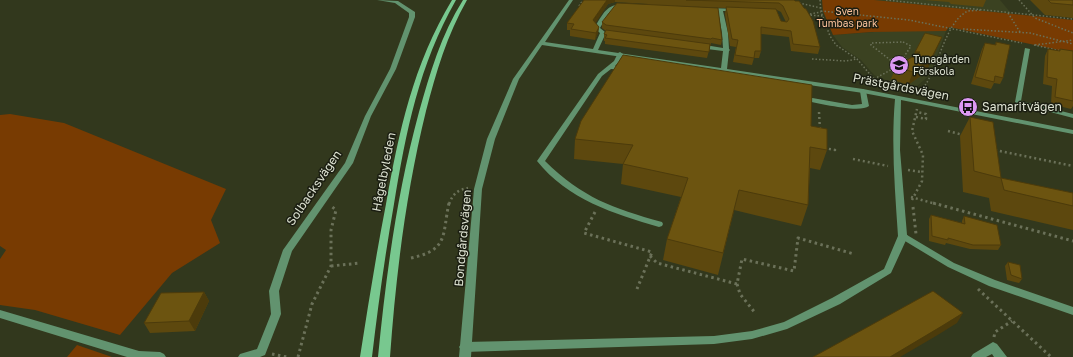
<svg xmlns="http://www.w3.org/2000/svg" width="1073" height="357" viewBox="0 0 1073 357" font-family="'Golos Text',sans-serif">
  <rect width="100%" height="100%" fill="#32381d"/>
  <path fill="#3b4221" d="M862,0H1000L1015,18Z
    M888,31H946L930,75L911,91L874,75L861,60L842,47L833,35Z"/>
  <path fill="#783b02" d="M822,0H874L1073,20V53L949,27L946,31L871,32L833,35L823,11Z
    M10,114L64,123L226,189L211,220L220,243L172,273L120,335L35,310L0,305V259L6,250L0,246V115Z
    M77,345L112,357H67Z"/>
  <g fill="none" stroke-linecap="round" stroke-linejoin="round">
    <path stroke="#6b7159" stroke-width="1.5" stroke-dasharray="1.5 2" stroke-linecap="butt" d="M820,0L821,12L830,36L836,45L857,59L879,85
      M886,0L1073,19
      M1019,0L1035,18L1073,33
      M799,3L821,8
      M579,6L583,0
      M821,11L909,20L1022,43
      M1008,13L1020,32
      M810,14L821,12
      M807,15L823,16
      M963,29L1030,33L1073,44
      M903,42L911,46L898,66L871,45V43Z
      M1034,45L1061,51
      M1035,45L1073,40
      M812,59L846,61L857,59
      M874,79L898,66
      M923,88C939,68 944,25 966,12C969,10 977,11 981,10"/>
    <path stroke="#6b7159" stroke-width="2.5" stroke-dasharray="2 3" stroke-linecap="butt" d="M918,94L924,87
      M819,112L820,130
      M916,117L926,119V114L917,112
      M948,131L963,135
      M824,148L835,150L834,147
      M995,150L1073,166
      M853,159L888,166
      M908,170L922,172
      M911,197L936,204
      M912,200L922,181L923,155L912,131L917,109
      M449,204C453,194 457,190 468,188"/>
    <path stroke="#6b7159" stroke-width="3" stroke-dasharray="2.5 3.5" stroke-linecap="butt" d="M933,203L1073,241
      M913,207L916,234
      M595,212L584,233L652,252L637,289
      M650,256L657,263L737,284L742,259L794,271L798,238L854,254
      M411,258C449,250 442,235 449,203
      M331,266L360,263
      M737,284L740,294L756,314
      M978,289L1051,357
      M994,337L995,332L1012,321
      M272,354L287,357
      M298,357L312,304L331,266V230L336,210L331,206"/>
    <path fill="#62936f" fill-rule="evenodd" d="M620,52L623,54L619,62L615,66L626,68V70L611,69L602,76L545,161C583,198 612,208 662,222L663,224L662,226L659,227C614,214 567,199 537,161L598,74L614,61L618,53Z
      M863,89L866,91L869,106C859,114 815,102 801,100L798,98L801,96L852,105L862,104L860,91Z
      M903,233L906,234L908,236L891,273L840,304L787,329L752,339L714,344L465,352L461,350L459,347L461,344L465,342L714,336L752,331L784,322L832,298L884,269L898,236L900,234Z"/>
    <path fill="#62936f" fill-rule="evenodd" d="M377,0L398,1L415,12V17L396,69L371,116L353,163L292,251L279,291L281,314L265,355L260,357H238L240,354L257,349L271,314L269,291L283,250L345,163L365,116L390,69L409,17V13L395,3Z
      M569,0H573L545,42L593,49L600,33L594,28C604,13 606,3 627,4H629V6C607,9 611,10 600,28L605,32L617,35L614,37L605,35L598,50L721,68L723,51L699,48L696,46L699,44L723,48L722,33L718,11L708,10L706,9L708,8L737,9L739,10V11H723L728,33L729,49L730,50L729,51L727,69L863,89L1073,130V134L901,100L900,150L907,235L954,263L995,280L1073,307V315L989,286L948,267L900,238L898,236C895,190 891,145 895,99L863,93L542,45L519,79L495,139L482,189L471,357H459L474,189L487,139L513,79Z
      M1025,48L1030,49L1021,101L1073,114V118L1016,103L1015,102Z
      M0,310L139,351L160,352L164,354L166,357H127L0,318Z
      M993,342L997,344L1007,357H994L992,354L986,357H971L973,354Z"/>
    <path fill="#78c88f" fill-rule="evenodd" d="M452,0H456C419,65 406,131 394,204C385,255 378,306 372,357H360C368,306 376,255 386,204C399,131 413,65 452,0Z
      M463,0H467C447,35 436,72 426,111C406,192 396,274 390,357H378C386,275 397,193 419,112C430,73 441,35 463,0Z"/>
  </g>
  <path fill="#5d480e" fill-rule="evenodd" d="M584,0H794L820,47L818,54L791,51L789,37L761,34V51L759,58H754L752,65L733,62L736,47L730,46L725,14L726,8L676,6L722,40L721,45L711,43L707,58L605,44V41H604V34L606,31L602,28V22L648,4L615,2L608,4L595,23L599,27L598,33L595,40L570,36V30H567V23ZM776,9L777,10L781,12L786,22L781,21Z
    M924,0H986L983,7L951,4L949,2Z
    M1030,0H1073V18L1045,15Z
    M942,37L926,72L908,85L891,79L896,67L913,56L915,52Z
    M996,42L1003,78L1000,84L994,83L991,89L971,84L982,49L985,43L995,45Z
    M1048,49L1059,51L1060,49L1073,51V106L1071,109L1051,104L1052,86L1043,84L1045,56Z
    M970,117L1001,178L1073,193V230L991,211L989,198L963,192L960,136Z
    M811,126L827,150L820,170L810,168L808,205L801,226L734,210L718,275L663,260L667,239L681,197L621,184L623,164L574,159L575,139Z
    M931,215L962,223V221L964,216L1001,245L998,250L970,249L946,243L945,245L929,241V219Z
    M1008,262L1022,279L1019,283L1007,280L1005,266Z
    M204,292L209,301L195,331L150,333L144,323Z"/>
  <path fill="#4c3b0b" d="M607,0H615V2L608,4L593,27V20Z
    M599,27L598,33L595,40L596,33Z
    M942,37L926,72L908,85L913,72Z
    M204,292L209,301L195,331L189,321Z
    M963,313L957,323L936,336L900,357H890Z"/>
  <path fill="#6c5410" stroke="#4c3b0b" d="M584,0H607L593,20L599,27L596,33L571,29L574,24L567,23Z
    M686,0H794L795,1H799L804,8L806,9L813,21L820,47L793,44L791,31L761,27V51H755L754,58L735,55L738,40L732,39L726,7L776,9L781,21L787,22L789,19L783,6L779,3Z
    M1048,0H1073V5L1051,3Z
    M617,3L718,8L722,40L712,38L711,39L606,25L602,22Z
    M606,30L710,44L709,52L605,38L607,35L604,34Z
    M925,33L942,37L931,59L913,72L896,67L920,52H915Z
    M996,42L1010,45L1003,78L995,76L994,82L975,77L985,43L996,45Z
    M1048,49L1060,51V49L1073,51V101L1055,97L1057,79L1047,77Z
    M623,55L812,85L811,126L827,129V150L810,147L808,205L739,190L723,253L667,239L688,178L623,164L633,145L575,139L581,121Z
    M970,117L993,122L1001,178L974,171Z
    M1001,178L1073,193V206L1004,190Z
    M931,215L965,224L964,216L997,225L1001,245H973L948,238V240L932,236Z
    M1008,262L1020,265L1022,279L1011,275Z
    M933,291L963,313L942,326L890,357H813Z
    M204,292L189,321L144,323L161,293Z"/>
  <defs>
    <g id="school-disc" transform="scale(1)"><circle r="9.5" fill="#dd99f3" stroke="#1b1e12"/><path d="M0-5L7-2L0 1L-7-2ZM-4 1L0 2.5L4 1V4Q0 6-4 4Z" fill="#111"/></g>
    <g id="bus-disc" transform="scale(1)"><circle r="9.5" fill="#dd99f3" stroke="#1b1e12"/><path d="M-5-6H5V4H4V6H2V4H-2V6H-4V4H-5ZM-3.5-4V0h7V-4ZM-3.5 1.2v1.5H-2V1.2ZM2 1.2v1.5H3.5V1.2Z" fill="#111"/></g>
  </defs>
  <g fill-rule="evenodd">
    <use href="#school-disc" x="899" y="65"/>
    <use href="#bus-disc" x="968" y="107"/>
  </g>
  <g text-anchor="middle" stroke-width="3" stroke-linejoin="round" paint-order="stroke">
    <g font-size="10" fill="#f9c09a" stroke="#1b1e12">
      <text x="847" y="15">Sven<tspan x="847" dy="12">Tumbas park</tspan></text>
    </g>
    <g font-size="10" fill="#dee3d2" stroke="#1b1e12" text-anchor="start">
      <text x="913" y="63">Tunagården<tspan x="913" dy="12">Förskola</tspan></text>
    </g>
    <g font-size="12" fill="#dee3d2" stroke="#1b1e12">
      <text transform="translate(901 87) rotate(11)" y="4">Prästgårdsvägen</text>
      <text transform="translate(384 172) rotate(-79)" y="4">Hågelbyleden</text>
      <text transform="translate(314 188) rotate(-56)" y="4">Solbacksvägen</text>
      <text transform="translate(463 238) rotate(-85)" y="4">Bondgårdsvägen</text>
    </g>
    <g font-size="12" fill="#dee3d2" stroke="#1b1e12" text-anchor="start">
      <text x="982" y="111">Samaritvägen</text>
    </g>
  </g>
</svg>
